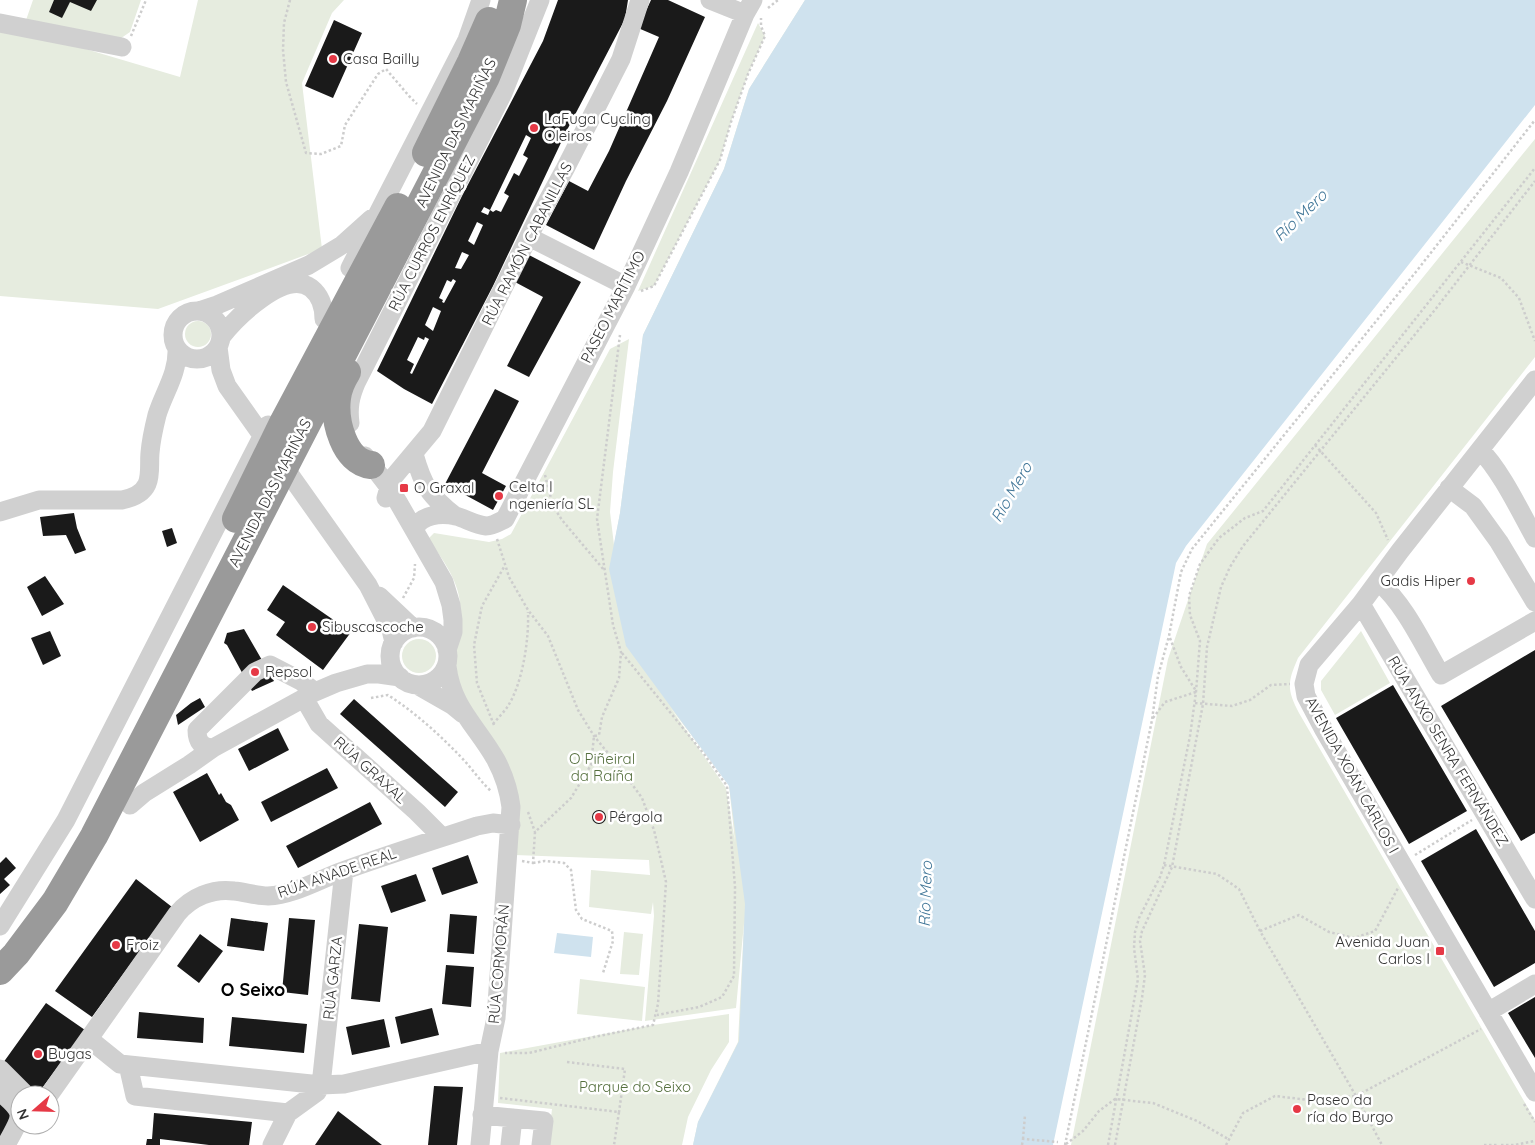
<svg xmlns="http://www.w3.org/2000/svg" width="1535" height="1145" viewBox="0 0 1535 1145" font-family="Quicksand,sans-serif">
  <rect width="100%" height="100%" fill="#fff"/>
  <path fill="#e6ecdf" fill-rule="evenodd" d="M33,0H141L130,32L114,43L25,23Z
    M198,0H344L332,13L302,83L322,249L158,309L0,296V31L62,42L180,77Z
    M805,0L822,967L693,1145L698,1122L738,1042L744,923L736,1008L645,1021L654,916L653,902L651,914L589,907L591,870L650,875L649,860L515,855L517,813L471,708C463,694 456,680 456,664C454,644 462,624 460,603C458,579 441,557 428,539L434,533L489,542L502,539L511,534L610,349L629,339L613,472L610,512L614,545L620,513L643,335L724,169L749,89ZM670,707L729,785L735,842L726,788Z
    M758,23L765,36L748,74L731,122L720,160L654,286L638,291Z
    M1535,139V357L1298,658C1287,683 1287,690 1299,713L1535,1120V1145H1071L1168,659L1207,544Z
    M185 334a13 13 0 1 1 26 0a13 13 0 1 1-26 0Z
    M1361,631L1390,683L1335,715L1321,690V681Z
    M402 656a17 17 0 1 1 34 0a17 17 0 1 1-34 0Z
    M624,932L643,934L639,975L620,974Z
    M580,979L645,987L642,1021L577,1014Z
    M729,1014V1042L711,1070L688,1117L682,1145H548L552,1109L498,1103L500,1053L653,1025Z"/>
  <path fill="#cfe2ee" d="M805,0H1535V105L1186,546L1176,563L1053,1145H693L698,1122L739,1041L745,904L729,786L626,646L609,569L620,513L643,335L724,169L749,89Z
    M557,933L593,937L591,957L554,953Z"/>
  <path fill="#1a1a1a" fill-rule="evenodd" d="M54,0H97L91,11L70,2L62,18L49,12Z
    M558,0H628L625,19L567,130L493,286L432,404L404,389L377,371L462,196L543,41ZM526,135L531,138L523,155L528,158L519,176L514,173L504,193L509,196L501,212L496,210L493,212L490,210ZM484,207L490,210L488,215L481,212ZM477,222L483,225L474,245L468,241ZM462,252L469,255L461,269L455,268ZM453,279L456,281L444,303L442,302L443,300L439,298L447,280L451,282ZM433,307L441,311L433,331L425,325ZM418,337L424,340L425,337L429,339L412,374L410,373L414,364L407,360Z
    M651,0H668L705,17L667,101L626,181L594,250L546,225L569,181L588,191L609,151L659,37L638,28Z
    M334,20L362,33L333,98L305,86Z
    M529,255L581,282L529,377L507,366L543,297L515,282Z
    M495,389L519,401L482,473L506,486L493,510L445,484Z
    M74,513L77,528L86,550L75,554L66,535L43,536L40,517Z
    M172,528L177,543L167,547L162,531Z
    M45,576L64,604L42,616L27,587Z
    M283,585L351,632L323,670L276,635L285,622L267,610Z
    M244,629L274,681L252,691L227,645L224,643L227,633Z
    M50,631L61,656L43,665L31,638Z
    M1535,650V833L1521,841L1441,706Z
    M1393,685L1467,811L1409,844L1336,718Z
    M200,698L205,707L178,725L176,715L191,703Z
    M354,699L458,792L445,807L340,714Z
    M278,728L289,750L249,771L238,749Z
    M327,768L338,788L271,822L261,802Z
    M207,773L219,795L221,793L226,802L231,805L239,820L200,842L173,792Z
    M370,802L382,824L298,868L286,846Z
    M592 817a7 7 0 1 1 14 0a7 7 0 1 1-14 0Z
    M1476,829L1535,931V963L1494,987L1421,861Z
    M468,855L478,883L442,895L432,868Z
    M6,857L16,868L4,879L10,885L0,894V863Z
    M416,874L426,901L391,913L381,886Z
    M136,879L172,907L92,1017L55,991Z
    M450,914L477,916L474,954L447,952Z
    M231,918L268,923L264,951L227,946Z
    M289,918L315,920L308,995L282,992Z
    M359,924L388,927L380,1002L351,999Z
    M200,934L223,951L199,983L177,966Z
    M446,965L474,967L471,1007L442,1004Z
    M1535,997V1058L1508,1013Z
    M46,1003L85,1030L37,1095L3,1063Z
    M432,1008L439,1035L401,1044L395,1017Z
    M139,1012L204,1018L203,1043L137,1038Z
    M232,1017L307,1024L304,1053L229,1046Z
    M384,1019L390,1047L352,1055L346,1027Z
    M434,1086L463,1087L457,1145H428Z
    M0,1102L13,1113L0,1139Z
    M338,1111L382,1145H315Z
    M154,1113L252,1122L249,1145H209L160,1139V1145H146L147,1139H152Z"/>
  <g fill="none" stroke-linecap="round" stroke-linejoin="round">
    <path stroke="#cdcdcd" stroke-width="2.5" stroke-dasharray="2.5 2.5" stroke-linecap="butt" d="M290,0L284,23L283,50L286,82L306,153L321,154L341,146L345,125L378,74L386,69L409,96L417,104
      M768,8L778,0
      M131,36L146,0
      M1461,262L1501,278L1519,298L1535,341
      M641,291L654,286L720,160L731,122L748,74L765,36L761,26V18
      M1315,445L1376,513L1388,540
      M545,475L553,506L562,520L604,570
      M497,539L509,577L528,610L548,636L578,710L594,736L621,769L642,798L654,830L666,882L658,1004L653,1025L594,1037L529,1053H505
      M403,598L414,578L415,564
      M1170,638L1181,667L1196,691
      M622,653L704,754L727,786L735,887L734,976L722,997L699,1007L657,1015
      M371,698L388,695C414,712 438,733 460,756C471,767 479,780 491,791
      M1195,703L1232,706L1250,700L1271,685L1290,684
      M1153,718L1165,702L1196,692
      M493,724C498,718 504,712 508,706C523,682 529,639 528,612
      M494,725L477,683L474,645L482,606L504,567
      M528,812L535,832
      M1415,855L1472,820
      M522,861L533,863L535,832L571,798L591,765L594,736L599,735L602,717L619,678L621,652L613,625L597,519L620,335
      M533,863L545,861L564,863L571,870L576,910L582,919L612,931L613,941L603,973
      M1164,865L1217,874L1239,889L1260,931L1356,1096L1382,1145
      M1260,931L1299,915L1329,932L1354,938L1375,931L1398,888
      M567,1062L625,1069L619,1112
      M500,1098L619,1112L614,1145
      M1524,1104L1535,1122
      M1023,1139L1025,1115
      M1066,1144L1083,1131L1099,1111L1115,1099L1153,1103L1197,1121L1228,1139
      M1022,1145L1023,1139L1058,1142
      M1065,1145L1152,720L1158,676L1169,636L1181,572L1192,549L1415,273L1535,120
      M1108,1145L1138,979L1134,948L1135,932L1139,918L1160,877L1164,865L1190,736L1196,692L1200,641L1190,615L1189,596L1200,564L1219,538L1245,518L1263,511L1535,168
      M1115,1145L1142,998L1145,975L1140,941L1142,931L1172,867L1203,704L1207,647L1221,587L1230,567L1243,546L1434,311L1535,181
      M1226,1145L1243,1113L1275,1096L1309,1100L1356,1096L1481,1029
      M1484,1145H1499
      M1501,1145H1514L1535,1141"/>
    <path stroke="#d0d0d0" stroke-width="19" d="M710,0L745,14
      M0,23L122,47
      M529,237L626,286
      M350,268L467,40L481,0
      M199,311L217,305L309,265L342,245L371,219
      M173 335a24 24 0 1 1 48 0a24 24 0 1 1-48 0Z
      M221,337C236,318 285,269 311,288C321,296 324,306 324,319
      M218,347L221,370L227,386L368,585L391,630L394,642
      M1535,380L1400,551L1361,604L1309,665L1304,684L1306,696L1324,730L1535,1092
      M350,423C348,408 350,397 356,383L503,93L540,0
      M1480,450C1500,469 1521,513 1535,538
      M414,454C423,486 429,495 455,516
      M365,456L388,486L398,502L444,582L451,605L453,620V632L447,650
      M1449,488L1473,506L1499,542L1535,602
      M386,498L391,480L432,431L536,222L565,169L621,59L640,0
      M0,512L39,500H122C132,498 143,493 147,484C151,475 149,463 150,453C151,440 154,427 157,415C164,392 178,374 177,349
      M414,529C422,514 441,513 456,516C466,519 476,525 486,526C493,526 499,522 505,519L626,286L679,172L745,14L753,0
      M1378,581C1406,606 1422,643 1441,675L1535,621
      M379,596L413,628
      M1361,604L1535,899
      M390 656a29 29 0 1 1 58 0a29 29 0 1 1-58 0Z
      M447,666C452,708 477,726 496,760C504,775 509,791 511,807L496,1018L489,1051L480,1145
      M417,685L452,705L463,714
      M304,698L319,724L417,812L442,837
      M213,748C201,747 197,741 197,730L255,672L270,665L301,681L315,692
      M130,805L144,793L189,765L213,748L315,692L336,683L367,674H379L400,677
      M0,926L66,820L268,425
      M1488,1012L1535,984
      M89,1039L120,1064L321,1085L344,1084L489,1051
      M128,1065L135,1096L288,1113L317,1092L321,1085L344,871
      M0,1069L26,1095
      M0,1092C28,1115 21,1116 6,1145
      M49,1095L177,914C191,897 213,888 234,891C245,892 257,896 268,896C294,895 320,879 343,871C387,855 432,841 477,826L493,823L511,825
      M482,1115L544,1121L541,1145
      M272,1145L288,1113
      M510,1145L513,1118"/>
    <path stroke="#9a9a9a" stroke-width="28" d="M426,153L471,62L489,21
      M347,372C342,380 338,389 337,398C334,421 344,462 371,465
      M236,519L284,421L398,207
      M0,971L16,954L55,902L94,836L486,77L507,25L513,0"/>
  </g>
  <g fill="#e63946" stroke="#fff" stroke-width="2">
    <circle cx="333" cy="59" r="5"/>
    <circle cx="534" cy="128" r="5"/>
    <rect x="399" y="483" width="10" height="10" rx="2.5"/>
    <circle cx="499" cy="496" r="5"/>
    <circle cx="1471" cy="581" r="5"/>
    <circle cx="312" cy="627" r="5"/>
    <circle cx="255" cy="672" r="5"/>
    <circle cx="599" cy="817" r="5"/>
    <circle cx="116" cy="945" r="5"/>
    <rect x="1435" y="946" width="10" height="10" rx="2.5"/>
    <circle cx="38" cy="1054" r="5"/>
    <circle cx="1297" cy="1109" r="5"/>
  </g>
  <g text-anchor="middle" stroke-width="5" stroke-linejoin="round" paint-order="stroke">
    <g font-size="15" fill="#333" stroke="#fff" text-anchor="start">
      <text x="343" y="64">Casa Bailly</text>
      <text x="544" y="124">LaFuga Cycling<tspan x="544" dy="17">Oleiros</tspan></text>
      <text x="509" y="492">Celta I<tspan x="509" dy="17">ngeniería SL</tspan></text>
      <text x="414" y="493">O Graxal</text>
      <text x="1461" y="586" text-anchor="end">Gadis Hiper</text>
      <text x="322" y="632">Sibuscascoche</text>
      <text x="265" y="677">Repsol</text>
      <text x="609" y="822">Pérgola</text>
      <text x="1430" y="947" text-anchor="end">Avenida Juan<tspan x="1430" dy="17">Carlos I</tspan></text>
      <text x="126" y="950">Froiz</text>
      <text x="48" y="1059">Bugas</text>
      <text x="1307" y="1105">Paseo da<tspan x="1307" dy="17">ría do Burgo</tspan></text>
    </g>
    <g font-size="15" fill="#333" stroke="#fff">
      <text transform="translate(456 133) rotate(-64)" y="5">AVENIDA DAS MARIÑAS</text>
      <text transform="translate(432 233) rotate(-63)" y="5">RÚA CURROS ENRÍQUEZ</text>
      <text transform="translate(527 244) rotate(-63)" y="5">RÚA RAMÓN CABANILLAS</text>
      <text transform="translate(613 307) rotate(-63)" y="5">PASEO MARÍTIMO</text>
      <text transform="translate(270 493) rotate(-63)" y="5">AVENIDA DAS MARIÑAS</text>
      <text transform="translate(1448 751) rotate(59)" y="5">RÚA ANXO SENRA FERNÁNDEZ</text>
      <text transform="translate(370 770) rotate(42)" y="5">RÚA GRAXAL</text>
      <text transform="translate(1352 775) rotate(61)" y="5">AVENIDA XOÁN CARLOS I</text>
      <text transform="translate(337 873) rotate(-19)" y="5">RÚA ANADE REAL</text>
      <text transform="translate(499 964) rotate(-85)" y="5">RÚA CORMORÁN</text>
      <text transform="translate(333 978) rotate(-84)" y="5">RÚA GARZA</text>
    </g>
    <g font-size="15" fill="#56703f" stroke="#fff">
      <text x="602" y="764">O Piñeiral<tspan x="602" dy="17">da Raíña</tspan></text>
      <text x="635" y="1092">Parque do Seixo</text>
    </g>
    <g font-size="16" font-style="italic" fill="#3f7597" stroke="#fff">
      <text transform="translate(1300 215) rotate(-44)" y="6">Río Mero</text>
      <text transform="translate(1011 492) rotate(-60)" y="6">Río Mero</text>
      <text transform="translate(925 894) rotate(-88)" y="6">Río Mero</text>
    </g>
    <g font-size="18" font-weight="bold" fill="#000" stroke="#fff">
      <text x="253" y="996">O Seixo</text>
    </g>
  </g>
  <g transform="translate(35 1110) rotate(250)"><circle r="24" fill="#ffffff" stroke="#adadad"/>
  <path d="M0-4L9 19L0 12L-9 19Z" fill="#e63946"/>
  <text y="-8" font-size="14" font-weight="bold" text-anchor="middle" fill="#333333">N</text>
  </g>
</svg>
